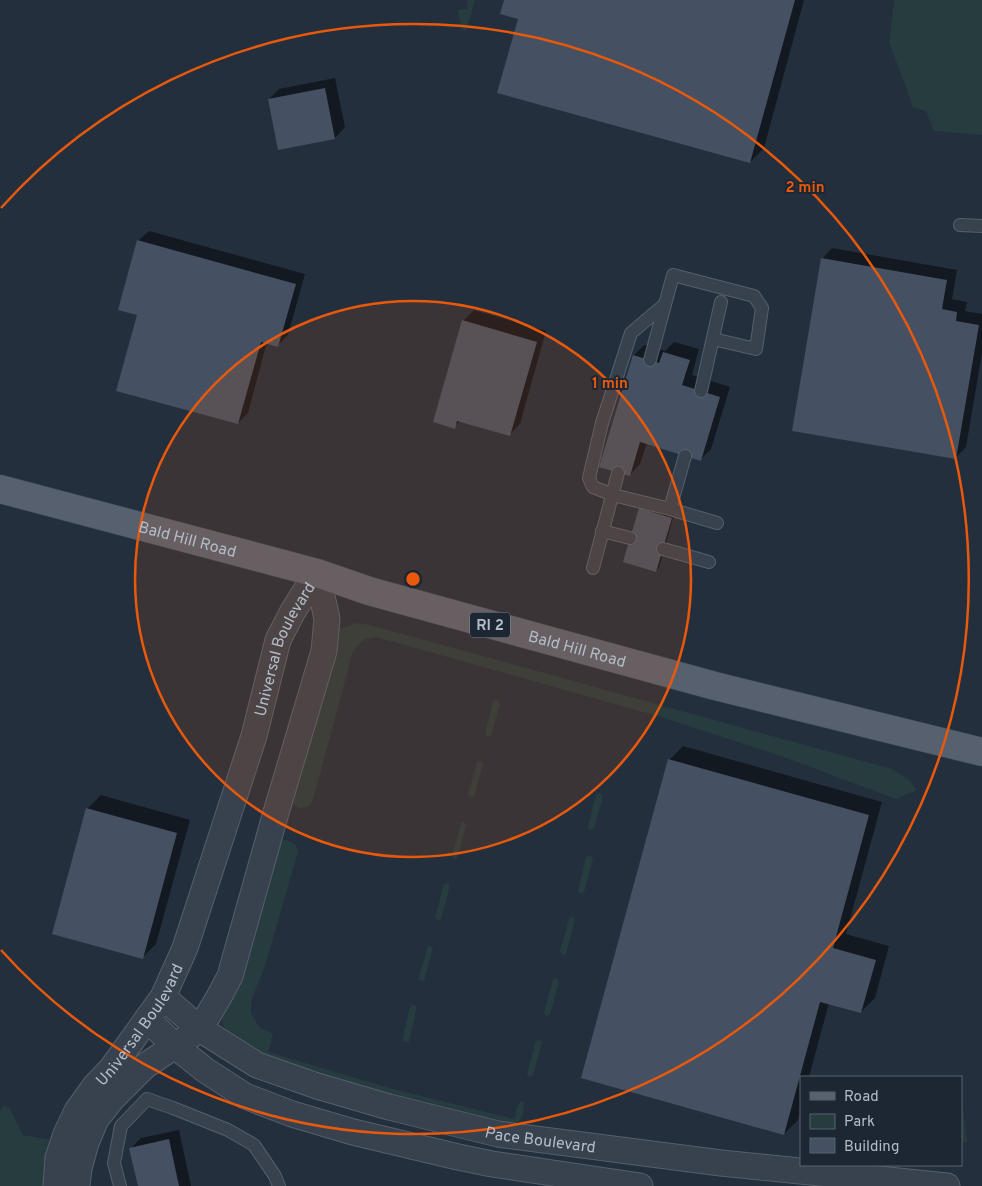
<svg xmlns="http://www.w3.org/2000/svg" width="982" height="1186" viewBox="0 0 982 1186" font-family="Overpass,sans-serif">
  <rect width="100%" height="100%" fill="#242f3e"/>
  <path fill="#263c3f" d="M467,0H475L466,31L463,30L461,27L458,10L468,9Z
    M894,0H982V135L934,131L926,111L913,107L889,42L894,3Z
    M356,623L370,625L892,769L908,779L917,790L896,799L781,756L661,717L376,637L363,640L353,651L313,800L308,807L299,808L290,802L333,638L340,629Z
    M497,699L500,704L491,736L487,737L485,734L493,701Z
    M481,761L483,764L474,797H470L468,794L477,762Z
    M600,793L603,796L594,829L590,830L588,826L596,795Z
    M464,821L466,826L457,858L454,859L452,856L461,824Z
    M282,840H287L296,845L298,852L264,969L251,1001V1013L259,1027L273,1034L268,1052L393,1089L514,1119L518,1105L521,1101L524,1102C524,1115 522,1123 509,1126L278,1065L233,1042L222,1023L221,1011L277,844Z
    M590,855L593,859L584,892L580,894L578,891L586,857Z
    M448,883L450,886L441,919L437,920L435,917L444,884Z
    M573,917L575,920L566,954L563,955L560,952L569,918Z
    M428,946L433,948L424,981L418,980Z
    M556,978L559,982L550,1015L546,1016L544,1013L553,979Z
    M411,1004L417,1006L409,1042L402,1041Z
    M539,1040L542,1042L533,1075L529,1077L527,1073L536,1041Z
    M961,1095L967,1142H961Z
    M3,1106L9,1107L23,1135L80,1145L74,1186H0V1111Z"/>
  <path fill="#0007" d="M505,0H804L764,148L750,162L519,18Z
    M335,78L345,127L335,138L269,99L279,89Z
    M149,231L305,274L288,335L278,345L267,342L248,413L238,423L138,314V241Z
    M832,248L957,270L952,299L967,302L965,311L982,314V353L966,447L956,457L822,259Z
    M474,310L546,331L520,424L509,435L461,420L454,427L463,321Z
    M674,342L699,349L692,375L730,387L711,449L701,459L647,443L640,464L630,475L634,355L644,345L665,351Z
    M643,506L674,515L659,568L656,571L640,509Z
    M683,746L882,802L846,934L889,946L875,998L861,1012L829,1003L809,1077H801V1108L798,1120L784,1134L669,760Z
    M101,795L190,820L156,944L142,958L87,809Z
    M179,1130L191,1186H139L130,1149L141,1138Z"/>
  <path fill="#455162" d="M504,0H795L750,163L497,93L518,19L500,14Z
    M325,88L335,139L278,150L268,99Z
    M137,240L296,284L278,347L261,342L238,424L116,391L137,315L118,310Z
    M821,258L947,280L942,309L957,312L956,321L979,325L956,459L792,431Z
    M462,320L537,342L510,436L457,421L455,429L433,422Z
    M663,352L690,360L682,385L720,397L701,461L640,442L630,476L599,467L633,355L659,363Z
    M639,508L672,518L656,572L623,562Z
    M668,759L869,815L833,948L876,960L861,1013L820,1002L784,1135L581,1078Z
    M86,808L177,833L143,959L52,934Z
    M169,1139L179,1186H138L129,1148Z"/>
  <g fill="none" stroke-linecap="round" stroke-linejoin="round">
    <g stroke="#565f6c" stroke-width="14">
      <path id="lane" d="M960,225L982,226
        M664,305L631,333L602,423L589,478L593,487L613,495L670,509L717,523
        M650,360L673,275L754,296L762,308L756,349L713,339
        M701,391L721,302
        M670,509L685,456
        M602,531L630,538
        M663,549L709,562
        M593,568L618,473
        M120,1186L114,1163L121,1126L147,1099L173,1108L228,1130L254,1145L275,1176L279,1186"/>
    </g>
    <g stroke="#565f6c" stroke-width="27">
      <g id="street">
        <path id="s1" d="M163,997L200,1029L257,1065L317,1086L389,1107L498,1134L721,1163L947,1186"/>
        <path d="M147,1019L175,1046L205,1070L245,1096L292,1114L353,1132L458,1157L492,1164L640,1186"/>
        <path id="s2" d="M56,1186L58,1158L66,1134L77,1111L95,1086L112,1068L163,997L185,948L254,736L278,640L293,611L317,573"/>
        <path d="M77,1186L79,1168L86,1143L96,1119L112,1099L145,1066L200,1029L220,995L230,976L275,816L324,651L327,619L317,573"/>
      </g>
    </g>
    <g stroke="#414a57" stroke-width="29">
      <g id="primary">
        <path id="s3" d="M0,489L317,573L369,591L715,686L982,752"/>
      </g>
    </g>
    <use href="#lane" stroke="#38414e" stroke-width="12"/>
    <use href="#street" stroke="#38414e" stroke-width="25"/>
    <use href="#primary" stroke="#56606e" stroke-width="28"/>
  </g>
  <circle cx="413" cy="579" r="278" fill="#e8590c" fill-opacity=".12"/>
  <g fill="none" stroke="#e8590c" stroke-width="2.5">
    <circle cx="413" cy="579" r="278"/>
    <path d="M1 208A555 555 0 1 1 1 950"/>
  </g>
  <g text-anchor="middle" stroke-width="4" stroke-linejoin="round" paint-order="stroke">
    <rect fill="#1d2633" stroke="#878f9c" stroke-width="1" x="470" y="612.5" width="40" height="25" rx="4"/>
    <g font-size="15" font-weight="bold" fill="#b4bcc9">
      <text x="490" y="630">RI 2</text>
    </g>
    <g font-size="16" fill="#b4bcc9" stroke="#1d2633">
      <text dy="6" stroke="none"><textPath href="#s3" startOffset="194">Bald Hill Road</textPath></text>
      <text dy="6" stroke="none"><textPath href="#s3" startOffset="599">Bald Hill Road</textPath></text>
      <text dy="6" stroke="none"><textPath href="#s2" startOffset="591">Universal Boulevard</textPath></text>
      <text dy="6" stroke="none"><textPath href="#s2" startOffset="186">Universal Boulevard</textPath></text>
      <text dy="6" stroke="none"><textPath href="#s1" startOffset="410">Pace Boulevard</textPath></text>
    </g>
  </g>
  <circle cx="413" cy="579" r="8" fill="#e8590c" stroke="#1d2633" stroke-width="2.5"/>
  <g font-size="15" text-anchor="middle" font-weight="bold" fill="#e8590c" stroke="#1d2633" stroke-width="4" stroke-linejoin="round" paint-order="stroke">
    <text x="805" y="192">2 min</text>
    <text x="610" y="388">1 min</text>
  </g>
  <rect x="800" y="1076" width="162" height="90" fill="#1d2633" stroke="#59626f"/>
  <rect x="810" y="1092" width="25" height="8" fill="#56606e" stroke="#59626f"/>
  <text x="844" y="1101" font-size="15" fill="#b4bcc9">Road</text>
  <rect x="810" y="1114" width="25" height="15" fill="#263c3f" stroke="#59626f"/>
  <text x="844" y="1126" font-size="15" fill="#b4bcc9">Park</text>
  <rect x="810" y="1138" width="25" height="15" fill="#455162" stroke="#59626f"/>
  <text x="844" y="1151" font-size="15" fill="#b4bcc9">Building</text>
</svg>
